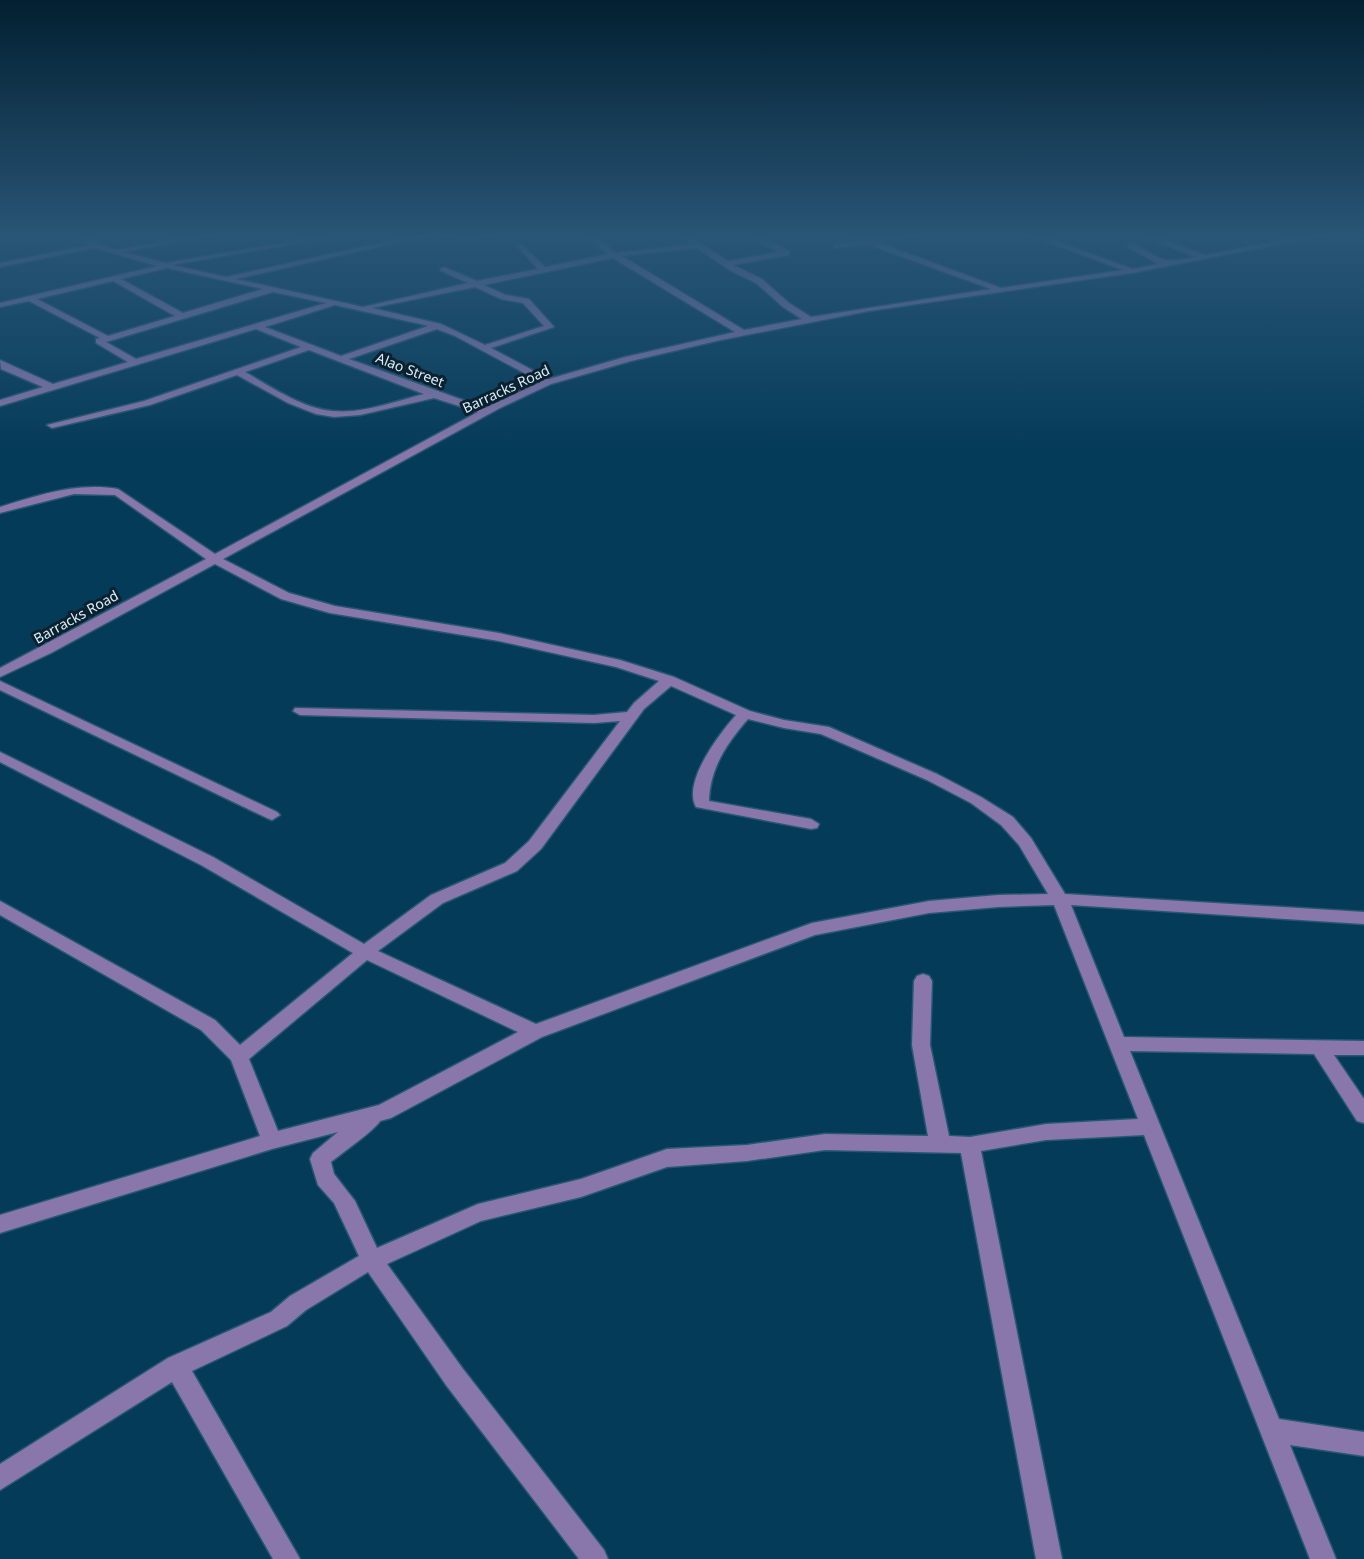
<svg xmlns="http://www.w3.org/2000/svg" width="1364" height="1559" viewBox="0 0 1364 1559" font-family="'Noto Sans',sans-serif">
  <rect width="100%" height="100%" fill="#043b59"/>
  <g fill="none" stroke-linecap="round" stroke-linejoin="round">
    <g stroke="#265873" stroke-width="3">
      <path id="minor" d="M75,235H84L98,244L117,250L195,235H213L124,252L165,263L325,236L329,238L172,265L226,277L416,235H431L236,279L363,307L468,283L441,271L440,269L444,267L477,281L538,269L517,246L521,244L545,267L608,254L586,235H594L616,253L692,244L680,235H688L728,261L779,252L761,243L757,235H764L767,239L789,251V255L733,265L762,279L789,303L811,317L991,289L867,244L834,248V244L859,241L847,235H858L869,239L917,235L877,242L1001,288L1123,270L1028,235H1039L1133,269L1158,264L1127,247L1130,243C1165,257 1154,265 1196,257L1141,235H1152L1205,255L1310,235H1327L1132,273L869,311L721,340L631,361L551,384L500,408L223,559L289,593L335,606L499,633L620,660L674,677L750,711L784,720L829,727L937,774L981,797L1013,817L1031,838L1065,894L1364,912V924L1071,905L1124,1037L1364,1041V1055H1334L1364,1099V1123L1357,1121L1314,1054L1130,1051L1279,1419L1364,1432V1456L1290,1445L1336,1559H1310L1144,1135L1046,1140L981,1151L1062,1559H1036L961,1153L825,1150L747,1161L667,1167L581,1197L481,1221L387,1264L463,1369L604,1550L608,1559H579L446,1385L368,1272L306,1310L287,1326L192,1371L300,1559H273L172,1382L0,1490V1464L168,1358L271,1312L290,1296L359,1256L334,1203L318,1185L310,1159L313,1153L338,1132L272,1149L0,1233V1215L260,1136L231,1060L201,1030L0,915V901L215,1020L240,1045L353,953L201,865L0,762V752L213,857L364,944L431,895L505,863L529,841L620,721L594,723L300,715L293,711L295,708L594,715L627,712L634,703L659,681L616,667L499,641L330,613L281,599L215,564L51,653L0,677V668L206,559L115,495L74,494L0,513V507C39,495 77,482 118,489L215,554L478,412L434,398L360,415L334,417L316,414L288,403L237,375L150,405L52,428L47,425L144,401L301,347L256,329L0,406V400L43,387L1,369L0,360L53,384L128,362L96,343V339L100,338L29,301L0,307V303L157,266L95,248L0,267V263L89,245ZM697,248L731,271L756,283L783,307L802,319L744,330L622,256ZM613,258L735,332L625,357L549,379L491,348L554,327L529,299L506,295L484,285ZM167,268L263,289L183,313L121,279ZM113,281L175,316L108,336L37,299ZM475,287L501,299L523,303L544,326L485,345L441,324L372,308ZM273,292L326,303L136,359L106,342ZM335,305L425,325L428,326L341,356L265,327ZM437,329L455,336L541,382L485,408L349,359ZM309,350L424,394C396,401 363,414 333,411C301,408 272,387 245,372ZM671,686L736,715C720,733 682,782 696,807L811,829L817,828L819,824L811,819L709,801C710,768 727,743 748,719L784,728L821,734L927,780L971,803L1001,825L1019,845L1048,894L998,895L929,901L812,923L536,1024L378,951L443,903L517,871L541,849L644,709ZM1054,905L1138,1119L1046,1124L970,1137L949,1136L930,1045L932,981L929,976L923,974L917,976L914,981L912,1045L928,1136L825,1134L747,1145L667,1149L581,1179L478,1204L377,1248L355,1201L334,1174L331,1162C341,1154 376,1129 380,1121L391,1118L542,1037L815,935L929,913L998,907ZM367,960L518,1032L379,1105L278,1131L249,1059Z
        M440,235H492L466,240Z
        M0,681L277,812L280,815L272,820L267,818L0,690Z"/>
    </g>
    <use href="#minor" fill="#8977ac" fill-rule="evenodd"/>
  </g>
  <linearGradient id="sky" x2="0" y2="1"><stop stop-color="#022031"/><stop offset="0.52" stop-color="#295576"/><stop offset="1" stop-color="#295576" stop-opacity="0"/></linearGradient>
  <rect width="1364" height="454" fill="url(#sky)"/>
  <g text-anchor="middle" stroke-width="6" stroke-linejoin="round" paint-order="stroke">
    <g font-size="14" fill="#daeefd" stroke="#0c212e">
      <text transform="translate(410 370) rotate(21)" y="5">Alao Street</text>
      <text transform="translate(506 389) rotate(-25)" y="5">Barracks Road</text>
      <text transform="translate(76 617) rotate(-29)" y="5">Barracks Road</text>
    </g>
  </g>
</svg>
